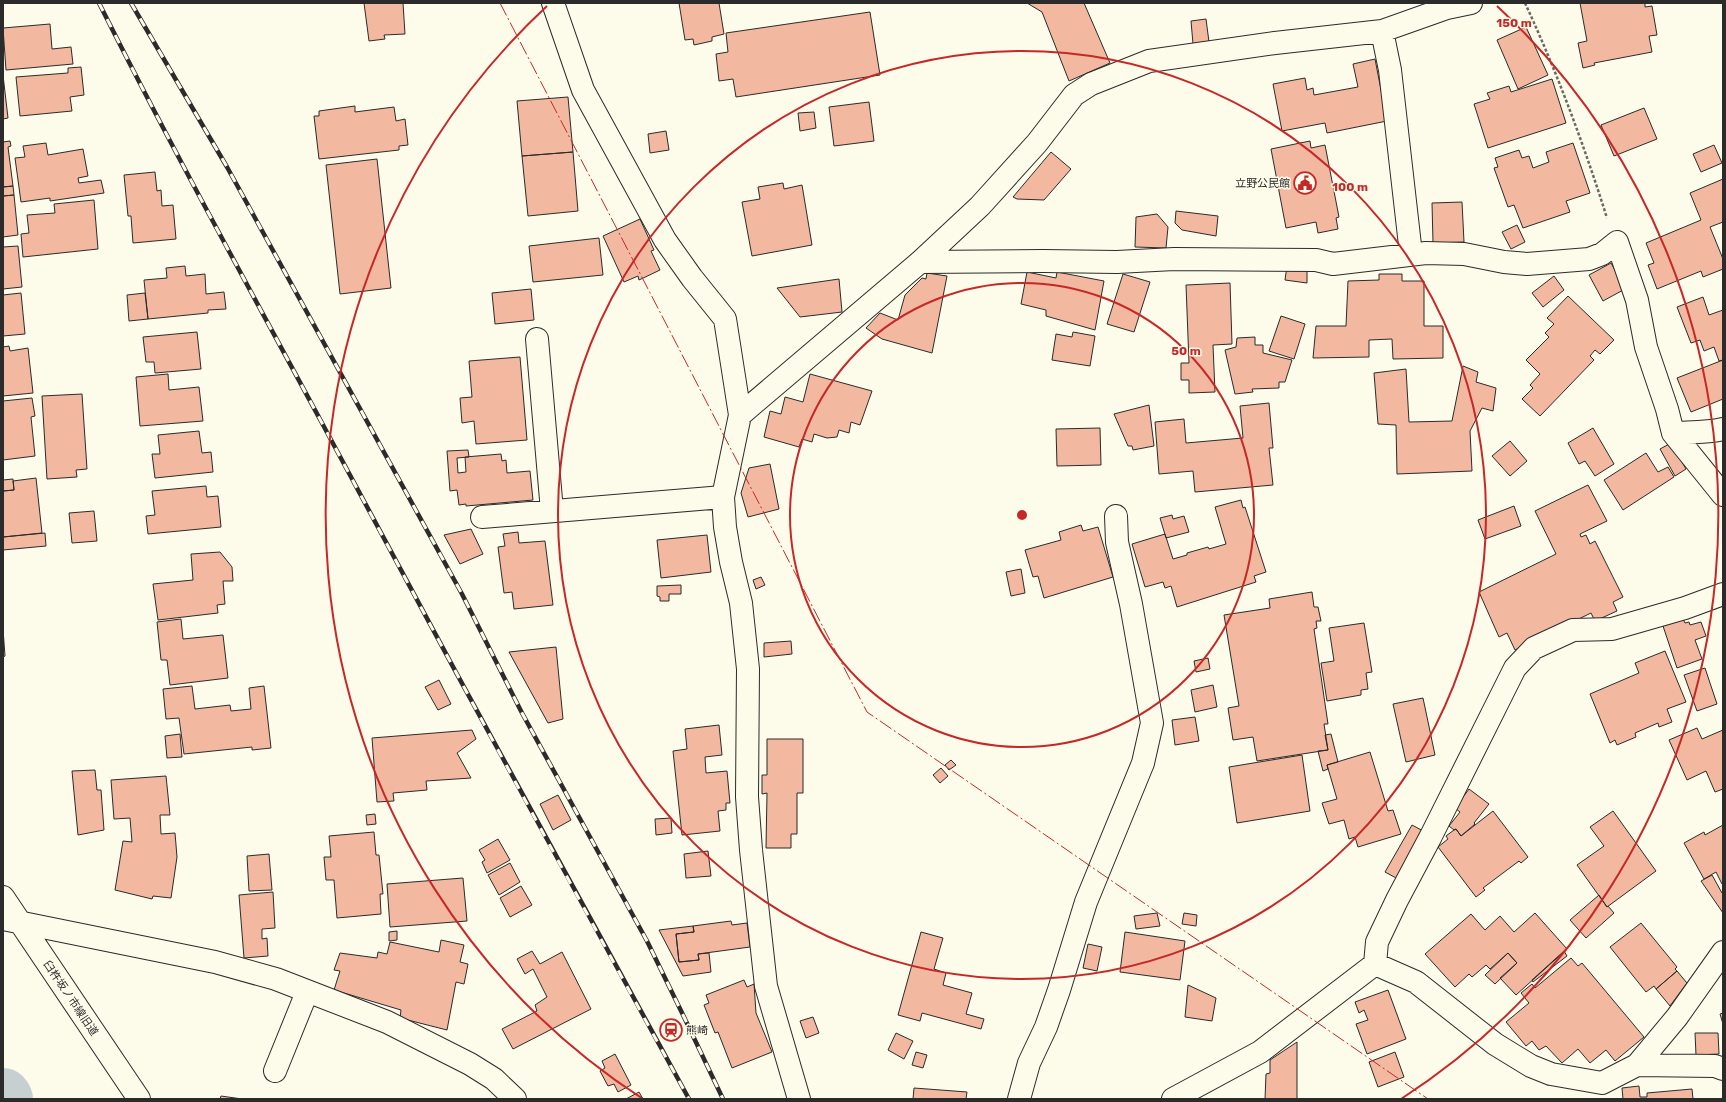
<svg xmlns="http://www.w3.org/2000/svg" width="1726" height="1102" viewBox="0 0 1726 1102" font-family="Rubik,'Noto Sans JP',sans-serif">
  <rect width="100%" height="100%" fill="#fdfbea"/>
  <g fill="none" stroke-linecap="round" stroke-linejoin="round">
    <path stroke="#c7d0d0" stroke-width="56" d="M3,1096L5,1099"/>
  </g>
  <path fill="#f2b8a0" stroke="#2b2b2b" d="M364,3H403L405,34L384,35L385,39L369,41Z
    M679,3H719L724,34L712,37V41L694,45L693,39L685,40Z
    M1027,3H1084L1110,63L1069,81L1042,12Z
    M1580,3H1645V7L1652,6L1657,35L1649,36L1652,52L1594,63L1595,65L1583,68L1578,43L1587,41Z
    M870,12L880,75L736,97L733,79L719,81L716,54L728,52L726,33Z
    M1206,19L1209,42L1193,44L1191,21Z
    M50,24L52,49L71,47L73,64L6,70L3,28Z
    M1526,27L1548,75L1518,89L1497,40Z
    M1375,59L1387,121L1327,133L1325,123L1282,131L1273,84L1305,78L1307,90L1313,88L1314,95L1358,87L1353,64Z
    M81,67L84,95L70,97L72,111L20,116L16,77L68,73V68Z
    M3,75L8,118L3,119Z
    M1552,79L1566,123L1488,148L1474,104L1490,99L1487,93L1509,86L1511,92Z
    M568,97L573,152L522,156L517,101Z
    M869,102L874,141L834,146L829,107Z
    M355,106V112L394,107L396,121L405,119L408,145L399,146V150L319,159L314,116H319V111Z
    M1644,108L1657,139L1614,156L1601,125Z
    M814,112L816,128L800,131L798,113Z
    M666,131L669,150L650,153L648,134Z
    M10,141L11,146L8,147L13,186L3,187V142Z
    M1310,141L1311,148L1325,145L1339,217L1336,218L1338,229L1318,233L1316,222L1286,228L1271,149Z
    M46,143L48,155L83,149L88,176L78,178L79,183L101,180L104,193L50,201V198L21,202L15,158L25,157L23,146Z
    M1573,143L1590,193L1566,201L1570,212L1523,228L1514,205L1508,207L1494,168L1498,167L1495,158L1519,150L1522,158L1529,156L1533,168L1549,162L1546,152Z
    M1714,145L1722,163L1701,172L1693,154Z
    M573,152L578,211L528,216L522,156Z
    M1051,152L1071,169L1044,200L1017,199L1013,197Z
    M377,159L391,288L340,294L326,165Z
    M155,172L157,191L161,190L162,206L173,205L176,239L133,243L131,216H128L124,175Z
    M1723,179V222L1710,227L1723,259V269L1703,277L1701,271L1657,289L1648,265L1654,263L1646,243L1701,220L1690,193Z
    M783,183L784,189L802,185L812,245L752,256L742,202L760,199L758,187Z
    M13,186L14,195L3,196V187Z
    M14,195L18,235L3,237V196Z
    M94,200L98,249L23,257L21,234L29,233L27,215L55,213L54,204Z
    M1462,202L1464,242L1433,243L1432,203Z
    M1176,211L1218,216L1216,236L1182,230L1175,223Z
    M1157,214L1168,227L1166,248L1135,247L1136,217Z
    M640,219L654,250L651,251L660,270L639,280L638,276L624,282L603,236Z
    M1517,225L1525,242L1511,249L1502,232Z
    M599,238L603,275L533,282L529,246Z
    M18,246L22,287L3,289V247Z
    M1611,263L1625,289L1603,301L1589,275Z
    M185,266L186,276L205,274L206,294L224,292L226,309L208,310V313L148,319L144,280L167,278L166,268Z
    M1287,266L1307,268V283L1285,280Z
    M1027,272L1056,278L1057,272L1104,281L1095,330L1046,316V310L1021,304Z
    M927,273L947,276L932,353L882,339L866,328L880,313L898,320L905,295L922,278L926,279Z
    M1123,274L1150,282L1134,332L1107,324Z
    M1379,274H1402V281H1424V326H1443V358L1393,359L1392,339L1369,340V357L1313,358L1316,326H1346L1348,281L1379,280Z
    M1554,276L1564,290L1543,307L1532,293Z
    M839,279L842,312L800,317L777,288Z
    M1230,283L1232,344L1213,345L1215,392L1189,393V380H1181V363H1189L1186,285Z
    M531,289L534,320L495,324L492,293Z
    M21,293L25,334L3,336V295Z
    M145,293L148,319L129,321L127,295Z
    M1568,296L1614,340L1600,354L1595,350L1590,356L1594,360L1540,416L1522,399L1533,388L1530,385L1540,374L1526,360L1549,337L1545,333L1554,324L1547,318Z
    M1703,297L1709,315L1723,310V360L1719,361L1714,347L1704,351L1700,340L1691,343L1677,307Z
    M1281,316L1305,324L1294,359L1269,351Z
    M197,332L201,369L155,373L154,362H146L143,337Z
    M1073,332L1095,336L1090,366L1052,360L1056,334L1072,337Z
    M1255,337V345H1263V353L1292,360L1285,382H1279V388L1252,389L1253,392L1235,394L1225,350L1236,347L1237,338Z
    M9,346L10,351L28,348L33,393L3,396V347Z
    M520,357L527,440L476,444L474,421L462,423L460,398L472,397L469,361Z
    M1723,360V399L1691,412L1677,378Z
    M1463,366L1478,372L1476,382L1496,388L1493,411L1482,408L1470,431L1472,471L1397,474L1396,425L1378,424L1374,373L1406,369L1409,422L1452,421Z
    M168,374L169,390L199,387L203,421L140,426L136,377Z
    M810,374L872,391L860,425L851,422L849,433L839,430L837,437L827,438L814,434L812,442L802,439L799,447L764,437L770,411L781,414L785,397L803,402Z
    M82,394L87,469L76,470L77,477L47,479L42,396Z
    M32,398L35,416L31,417L35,456L3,460V401Z
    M1269,403L1273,448H1269L1273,485L1195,492L1193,471L1159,474L1155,422L1184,419L1186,443L1243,438L1240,406Z
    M1149,405L1154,446L1133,450L1132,446H1128L1114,414Z
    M1100,428L1101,465L1057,466L1056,429Z
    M1593,428L1614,464L1595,476L1585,461L1579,464L1568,443Z
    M199,431L202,453L211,452L213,472L155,478L152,454H160L158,435Z
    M1510,441L1527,461L1510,476L1492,456Z
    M1671,443L1686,469L1675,476L1660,449Z
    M468,450L469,457L457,458L458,473L466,472L465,457L501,454L502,461L506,460L507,473L530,471L533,500L466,506V504L459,505L457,490L450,491L447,451Z
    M1646,453L1658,472L1668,467L1674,477L1623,510L1604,480Z
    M770,464L779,509L748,517L741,493L749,468Z
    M36,478L42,533L3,537V491L14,490L13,481Z
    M13,479L14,490L3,491V480Z
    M1588,485L1607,521L1580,534L1581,537L1586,535L1590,544L1595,541L1623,597L1613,602L1617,611L1595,621L1591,613L1515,650L1507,633L1499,637L1479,592L1556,554L1535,511Z
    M206,486L207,497L218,496L221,527L148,534L146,516L155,515L152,491Z
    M1241,500L1243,508L1245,507L1266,572L1254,576L1256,582L1177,607L1171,586L1165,588L1163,582L1145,587L1132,544L1165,534L1173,559L1187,555V553L1208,547L1209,549L1226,544L1215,507Z
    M1514,506L1521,526L1485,539L1478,520Z
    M94,511L97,541L72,543L69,513Z
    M1172,515L1173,519L1184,516L1189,532L1166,538L1160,518Z
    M1081,525L1083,531L1098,527L1113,577L1044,598L1038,576L1033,577L1025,550L1061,540L1059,532Z
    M471,529L483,554L460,564L444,535Z
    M518,532L519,543L545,541L553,605L514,609L512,592L504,593L498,547L505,546L503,534Z
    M45,533L46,546L3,550V537Z
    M707,535L711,572L661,578L657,540Z
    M220,552L232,567L233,581H223L225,604L217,605L218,613L158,620L153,584L193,580L191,554Z
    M1021,569L1025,593L1011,596L1006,572Z
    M761,577L765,585L756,589L753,580Z
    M681,585V594H669V601H660V597L657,596V586Z
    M1312,592L1314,607H1318L1321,621H1316L1317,628L1314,629L1328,724H1324L1328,750L1257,761L1253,737L1233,740L1228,708L1239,706L1224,615L1270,608L1269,599Z
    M181,619L183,639L223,635L228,678L170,685L167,660H161L157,622Z
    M1683,619L1685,623L1689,622L1690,625L1701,622L1706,636L1695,640L1702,659L1677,668L1663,626Z
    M1364,623L1372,672L1366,673L1368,689L1361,690V695L1327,701L1321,663L1334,661L1329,628Z
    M3,629L5,656L3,657Z
    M791,641L792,654L764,657V643Z
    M556,647L563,719L548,723L509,652Z
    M1665,651L1686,702L1667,709L1672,722L1659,727L1658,723L1635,733L1636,737L1617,745L1615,740L1610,743L1590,694L1639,673L1635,663Z
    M1208,658L1210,669L1196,672L1194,661Z
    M1705,668L1717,704L1697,711L1684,675Z
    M439,680L451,704L438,710L425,687Z
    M1213,685L1217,707L1195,712L1191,690Z
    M192,686L195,709L230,705L231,711L251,709L249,688L264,686L271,748L252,750V747L184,754L179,718L166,719L163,689Z
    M1423,698L1435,755L1406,762L1393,704Z
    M1195,717L1199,741L1175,745L1172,720Z
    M719,725L722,755L705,757L706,773L727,771L730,803H726V810L718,811L720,831L682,835L673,751L687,749L685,729Z
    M1697,728L1702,739L1723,730V789L1715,792L1706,771L1687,780L1669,740Z
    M472,730L476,739L457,753L471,778L426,781L427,790L393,793L394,801L377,802L372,738Z
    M180,734L182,757L167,758L165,736Z
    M1331,734L1338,762L1327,765L1328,769L1323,771L1318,751L1328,750L1325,735Z
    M767,739H803V793H797V834H791V848H766L767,793L762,794V775H767Z
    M1370,752L1388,811L1393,810L1401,834L1358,847L1355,837L1349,839L1344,820L1329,824L1322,803L1337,799L1327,765Z
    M1302,755L1310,811L1237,823L1229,767Z
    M951,760L956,765L949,770L945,765Z
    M941,768L948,776L940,783L933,775Z
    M95,770L97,790H101L104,830L78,835L72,771Z
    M166,776L170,815H160L161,834L175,833L177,857L171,898L153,896L152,899L115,890L123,841L132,842L130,818L114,819L111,780Z
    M1469,789L1489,804L1474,823L1475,824L1461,836L1456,829L1454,830L1449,826L1460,812L1455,808Z
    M558,795L571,820L553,830L540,804Z
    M1493,811L1528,857L1521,863L1519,861L1483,888L1485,890L1476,897L1438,847L1448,839L1446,836L1454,830L1456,829L1461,836Z
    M1613,811L1656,871L1607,907L1577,865L1604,846L1590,827Z
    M375,814L376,824L367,825L366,815Z
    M671,818L672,833L656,835L655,819Z
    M1412,825L1425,832L1398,879L1385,872Z
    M1723,825V883L1722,884L1716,872L1704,879L1684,843L1704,832L1705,835Z
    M374,832L376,855H379L383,894H380L381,914L337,918L334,880H326L324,857H331L329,836Z
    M498,839L510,860L487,873L482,862L485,860L479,850Z
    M708,851L711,876L686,878L684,854Z
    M269,854L272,890L249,891L247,856Z
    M510,863L520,882L499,895L488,875Z
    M1712,875L1722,893L1723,892V913L1701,881Z
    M463,878L467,921L390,927L387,884Z
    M521,886L532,905L510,917L500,898Z
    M273,892L275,928L262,929V939L267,938L268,956L244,958L239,895Z
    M1599,895L1607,907L1608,906L1614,913L1586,938L1570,920Z
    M1157,913L1160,926L1136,929L1134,916Z
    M1184,913L1197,915L1196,926L1182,924Z
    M1535,913L1567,949L1516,995L1500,978L1517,963L1508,953L1490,969L1486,965L1472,977L1469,974L1455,987L1425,954L1471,914L1485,930L1500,916L1514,932Z
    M731,921L732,925L747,923L750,947L698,954L699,960L679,962L676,934L694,932L693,926Z
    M1641,923L1677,967L1675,969L1677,971L1656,989L1654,986L1646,992L1610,947Z
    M693,926L694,932L676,934L679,962L699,960L698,954L709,953L711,972L683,976L659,930Z
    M397,931V940L389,941V932Z
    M921,932L943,938L934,969L946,973L943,985L972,993L966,1014L984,1019L981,1029L922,1013L920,1021L898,1015Z
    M1125,932L1185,941L1180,980L1120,972Z
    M441,940L464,945L460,962L468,964L464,984L456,982L447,1030L400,1018L401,1010L334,990L340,971L334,970L340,953L377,958L378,952L387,954L390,942L439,952Z
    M1088,944L1102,947L1097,971L1083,968Z
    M532,951L540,964L562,952L591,1009L513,1049L502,1029L537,1011L535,1005L547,997L533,969L525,974L517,959Z
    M1564,951L1567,956L1533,982L1532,980Z
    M1508,953L1517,963L1495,984L1485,975Z
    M1571,958L1578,966L1582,963L1644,1037L1615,1061L1606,1050L1590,1063L1578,1049L1562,1063L1546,1046L1539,1050L1532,1041L1526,1046L1506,1022L1529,1003L1521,993L1532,984L1535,988Z
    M1677,971L1687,983L1670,1006L1656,989Z
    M744,980L747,987L754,984L756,1013L772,1052L732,1068L718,1032L715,1033L704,1005L709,1003L706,995Z
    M1188,985L1216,998L1212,1021L1185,1017Z
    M1388,990L1406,1039L1367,1054L1356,1024L1368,1020L1364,1010L1359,1013L1355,1002Z
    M1723,1013V1024L1720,1014Z
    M813,1017L819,1033L806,1038L800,1021Z
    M896,1033L913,1041L904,1059L888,1050Z
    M1695,1033H1718L1719,1054L1696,1055Z
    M1297,1042V1099H1265L1266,1074L1270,1073V1060Z
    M916,1052L927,1055L923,1068L912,1065Z
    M1395,1052L1404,1077L1378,1087L1369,1062Z
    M615,1054L631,1085L618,1092L614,1084L608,1086L600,1071L605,1068L602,1061Z
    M1639,1086L1640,1097H1647V1093L1692,1089L1693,1099H1620H1623L1622,1088Z
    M914,1088L967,1092L966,1099H913Z
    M639,1092L643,1099H626Z
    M221,1096L242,1099H220Z"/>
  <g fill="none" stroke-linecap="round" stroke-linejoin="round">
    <g stroke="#2b2b2b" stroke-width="24">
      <path id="minor" d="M553,3L583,90L665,240L692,278L725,319L740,415L723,497L725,527L731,562L741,603L748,669L747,797L751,850L766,986L799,1099
        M1382,31L1390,70L1411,254
        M920,262L1043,261L1117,262L1174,259L1316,260L1333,264L1426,253L1464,254L1504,262L1527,264L1589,259L1602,254L1617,242L1637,300L1646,347L1667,409L1673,433L1723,495
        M537,339L552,511
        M740,415L920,262L980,206L1037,143L1074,95L1091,84L1149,61L1275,43L1382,31L1447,8L1471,3
        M1673,433C1689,432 1707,433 1723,429
        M482,517L723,497
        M1375,964L1416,982L1495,1044L1531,1066L1551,1074L1602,1083L1637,1065L1677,1017L1723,952
        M1637,1065L1715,1066L1723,1069
        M275,1071L307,992
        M1019,1099L1029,1063L1046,1027L1059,990L1086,902L1143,763L1152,723L1131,604L1117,542L1116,516
        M1173,1099L1260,1052L1375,964L1377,942L1397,900L1431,836L1515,668L1534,648L1573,630L1612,629L1685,608L1723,594"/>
    </g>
    <g stroke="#2b2b2b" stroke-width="24">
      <path id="tertiary" d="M3,897L139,1099
        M3,919L215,962L276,979L387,1022L470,1064L494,1079L515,1099"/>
    </g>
    <path stroke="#6a6964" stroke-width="2.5" stroke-dasharray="3 2" stroke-linecap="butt" d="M1525,3C1557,72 1584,145 1607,218"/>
    <use href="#minor" stroke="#fdfbea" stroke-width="22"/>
    <use href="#tertiary" stroke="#fdfbea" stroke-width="22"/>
    <g stroke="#2b2b2b" stroke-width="4.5">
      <path id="rail" d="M99,3C170,145 247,284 322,423C443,649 565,875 689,1099
        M131,3L227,167L462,594L522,713L647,941L684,1017L723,1099"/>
    </g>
    <use href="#rail" stroke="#fdfbea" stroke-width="3" stroke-dasharray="9" stroke-linecap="butt"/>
    <path stroke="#c62828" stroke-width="1" stroke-dasharray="14 3 2 3" stroke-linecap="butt" d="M500,3L867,712L1428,1099"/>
  </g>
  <g fill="none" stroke="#c62828" stroke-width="2">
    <circle cx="1022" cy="515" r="232"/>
    <circle cx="1022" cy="515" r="464"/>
    <path d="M643 1099A696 696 0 0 1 547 6M1497 6A696 696 0 0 1 1401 1099"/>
  </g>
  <defs>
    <g id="civic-ring" transform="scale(1.15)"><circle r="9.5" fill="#fdfbea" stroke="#c62828" stroke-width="1.5"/><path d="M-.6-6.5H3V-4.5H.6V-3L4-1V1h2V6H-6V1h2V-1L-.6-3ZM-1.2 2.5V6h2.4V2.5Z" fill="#c62828"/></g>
    <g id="station-ring" transform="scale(1.15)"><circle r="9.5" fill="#fdfbea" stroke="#c62828" stroke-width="1.5"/><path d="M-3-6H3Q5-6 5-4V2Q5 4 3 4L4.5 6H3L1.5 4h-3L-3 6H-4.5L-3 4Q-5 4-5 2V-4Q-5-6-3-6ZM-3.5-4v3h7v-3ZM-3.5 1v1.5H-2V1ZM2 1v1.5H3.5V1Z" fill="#c62828"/></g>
  </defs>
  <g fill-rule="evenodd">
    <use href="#civic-ring" x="1305" y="183"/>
    <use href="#station-ring" x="671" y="1030"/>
  </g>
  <g text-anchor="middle" stroke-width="3" stroke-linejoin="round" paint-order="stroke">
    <g font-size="11" fill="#2b2b2b" stroke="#fdfbea" text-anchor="end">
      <text x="1290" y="187">立野公民館</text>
      <text x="686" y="1034" text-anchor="start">熊崎</text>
    </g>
    <g font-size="11" fill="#2b2b2b" stroke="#fdfbea">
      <text transform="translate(71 998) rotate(56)" y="4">臼杵坂ノ市線旧道</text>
    </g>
  </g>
  <circle cx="1022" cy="515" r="6" fill="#c62828" stroke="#fdfbea" stroke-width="2"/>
  <g font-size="12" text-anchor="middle" font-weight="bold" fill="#c62828" stroke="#fdfbea" stroke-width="3" stroke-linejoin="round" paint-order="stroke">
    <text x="1514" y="27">150 m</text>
    <text x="1350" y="191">100 m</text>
    <text x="1186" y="355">50 m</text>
  </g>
  <rect width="1726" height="1102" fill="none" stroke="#2b2b2b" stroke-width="8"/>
</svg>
